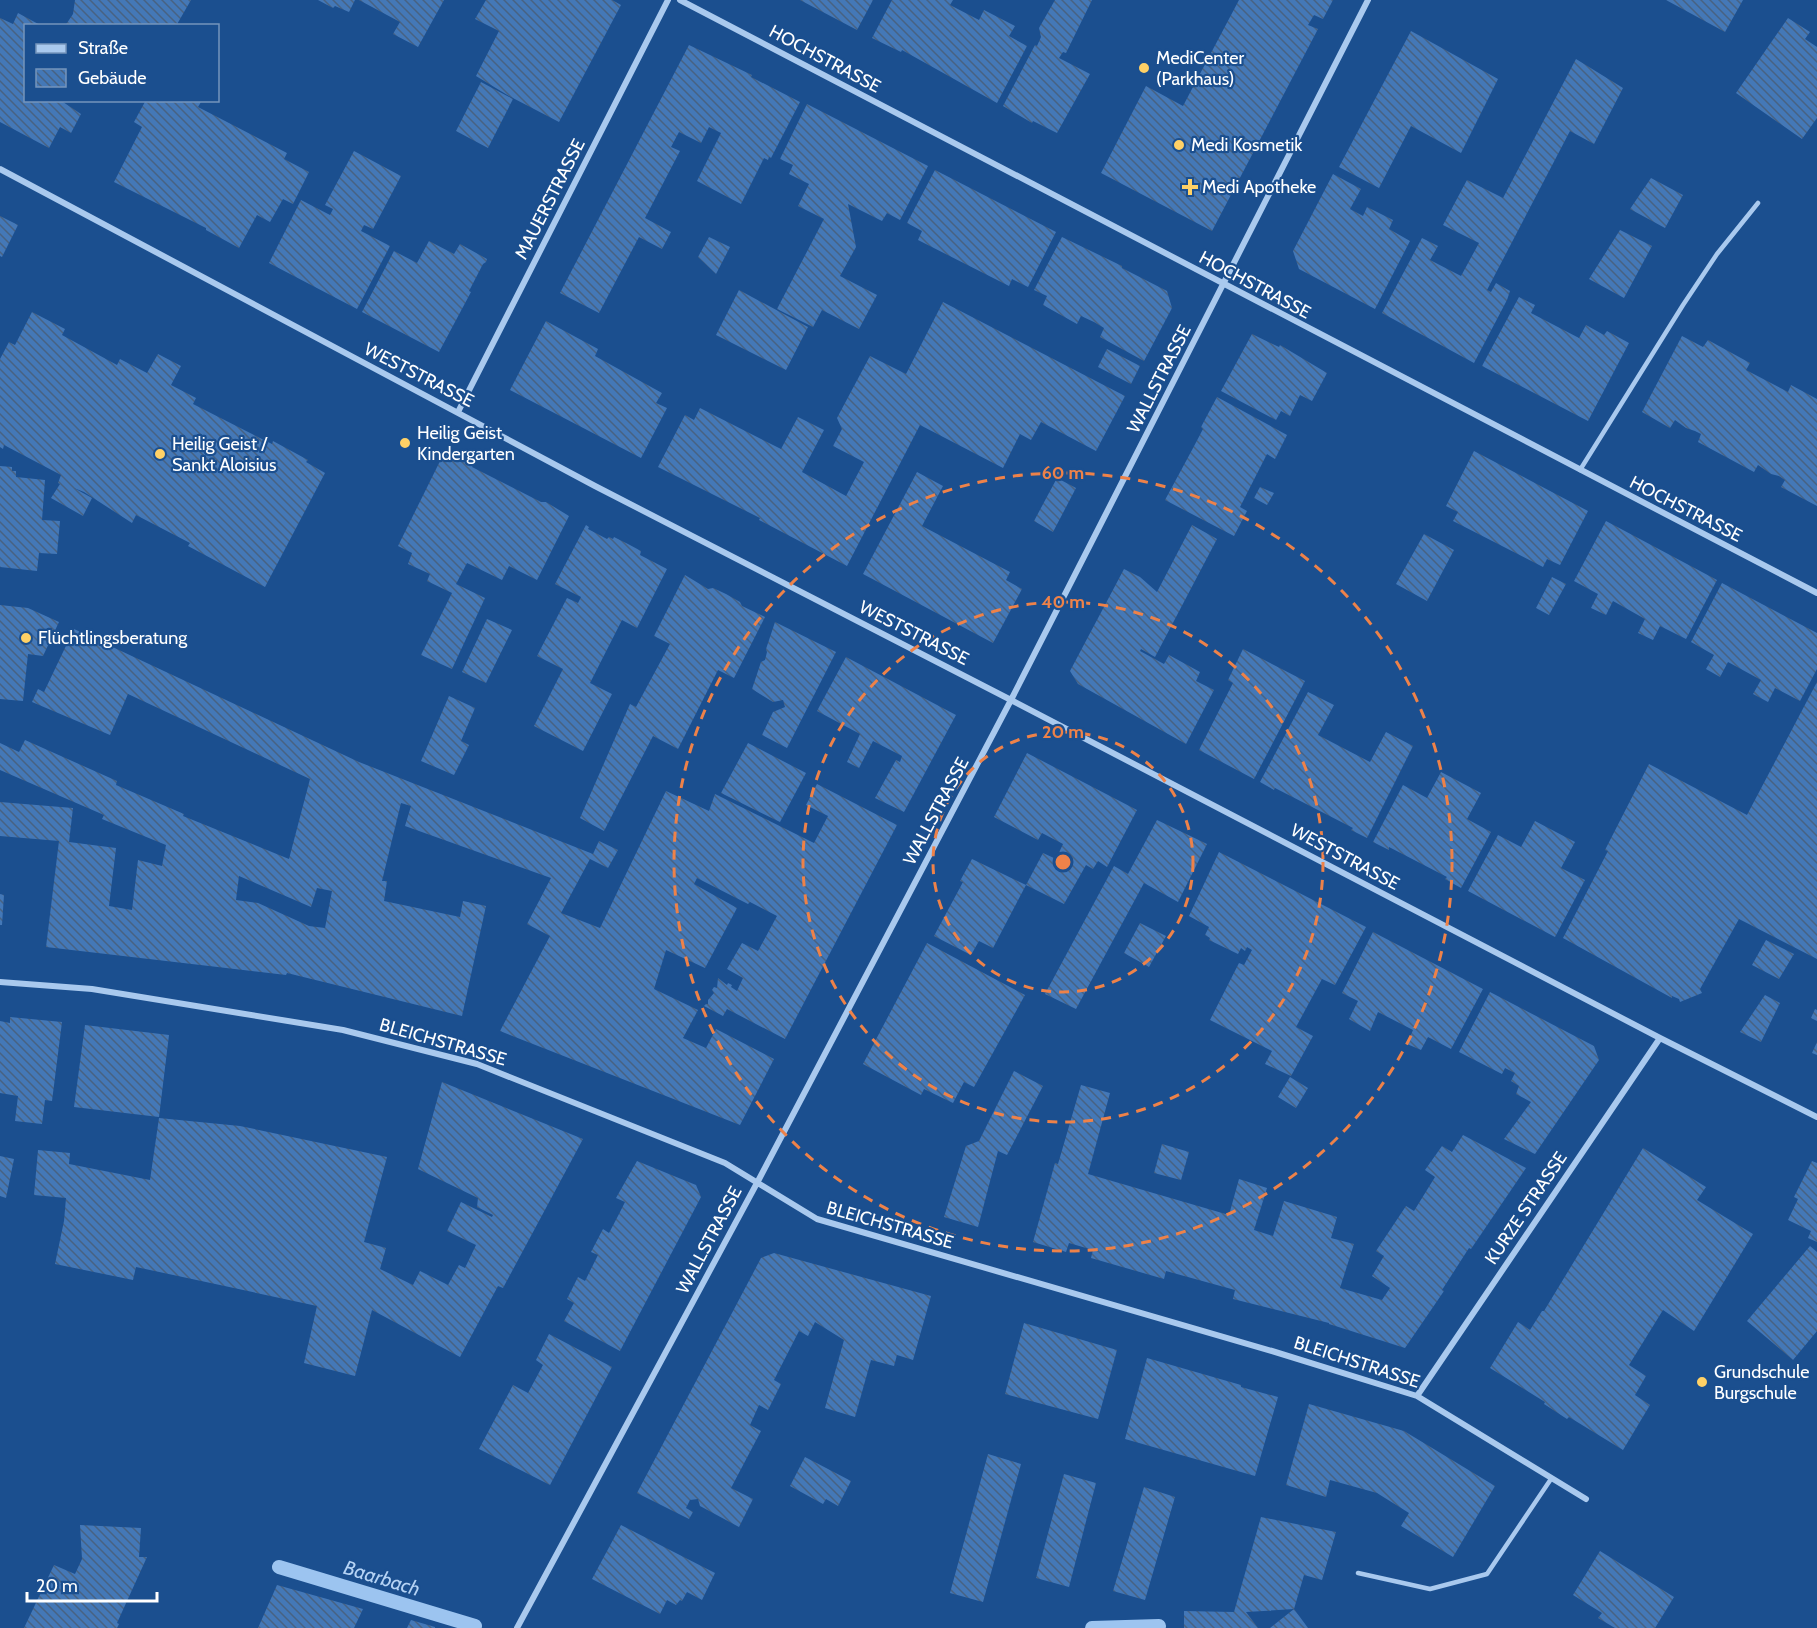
<svg xmlns="http://www.w3.org/2000/svg" width="1817" height="1628" viewBox="0 0 1817 1628" font-family="Cabin,sans-serif">
  <defs>
    <pattern id="building-back-hatch" width="6" height="6" patternUnits="userSpaceOnUse" patternTransform="scale(1.5)"><rect width="6" height="6" fill="#4478b7"/><path d="M-1 5l2 2M0 0l6 6M5-1l2 2" fill="none" stroke="#486282"/></pattern>
  </defs>
  <rect width="100%" height="100%" fill="#1b4f8f"/>
  <g fill="none" stroke-linecap="round" stroke-linejoin="round">
    <path stroke="#9cc4f0" stroke-width="14" d="M279,1567L475,1626
      M1092,1628L1159,1626"/>
  </g>
  <path fill="url(#building-back-hatch)" fill-rule="evenodd" d="M75,0H191L176,26H65L73,14Z
    M318,0H355L349,12L335,6L333,8Z
    M359,0H444L418,47L393,34L400,22Z
    M486,0H612L621,5L559,122L509,96L476,76L499,31L475,19Z
    M800,0H873L857,30Z
    M892,0H953L950,5L979,20L984,10L1015,26L1009,36L1027,46L997,103L902,50L901,52L872,38Z
    M1055,0H1092L1066,53L1063,52L1059,58L1090,74L1057,133L1033,121L1032,123L1003,106L1035,45L1037,46L1041,37L1039,28Z
    M1239,0H1333L1323,19L1314,15L1308,25L1318,29L1212,231L1101,173L1146,86L1183,106Z
    M1666,0H1743L1725,32Z
    M18,13L42,26H26V100H60L81,114L71,133L60,127L49,148L0,122V18L13,24Z
    M1788,18L1810,32L1805,39L1817,47V118L1802,139L1736,93Z
    M1411,31L1498,79L1461,153L1411,126L1379,188L1339,167Z
    M689,45L752,75L751,77L800,102L771,158L769,157L768,160L764,158L741,204L697,181L721,133L709,127L701,143L679,132L671,147L680,151L645,218L671,232L662,249L639,237L599,313L560,293Z
    M1576,59L1623,88L1594,144L1570,131L1487,290L1491,292L1496,283L1510,291L1507,300L1474,363L1382,313L1422,238L1438,246L1430,260L1461,276L1479,243L1443,225L1467,180L1503,198Z
    M481,82L513,99L488,148L456,131Z
    M146,100H198L201,102L198,107L287,153L284,159L309,172L293,204L283,199L270,222L257,215L239,248L206,230V228L114,182L142,127L134,122Z
    M807,104L928,166L900,220L887,213L882,221L848,204L856,247L840,276L877,295L859,329L822,310L813,327L777,309L824,219L798,206L809,184L789,174L793,165L780,159Z
    M354,151L401,176L373,229L364,225L361,231L390,246L357,309L269,263L301,200L330,215L333,209L325,205Z
    M935,170L1056,232L1028,287L1012,279L1009,286L918,240L922,231L907,223Z
    M1333,174L1361,189L1350,209L1363,216L1367,207L1393,220L1389,229L1410,241L1375,309L1299,269L1293,251Z
    M1651,178L1683,195L1665,228L1630,209Z
    M0,216L18,225L2,257L0,256Z
    M1620,230L1652,246L1624,298L1589,279Z
    M709,237L730,247L716,274L698,257Z
    M1062,237L1122,266V268L1167,291L1172,308L1144,361L1100,337L1104,328L1094,322L1081,316L1077,324L1043,305L1047,296L1034,290Z
    M429,241L454,254L460,244L487,259L486,262L483,264L469,291L471,292L439,352L362,312L394,251L417,263Z
    M739,290L808,327L786,370L716,335Z
    M1519,297L1535,305L1531,313L1579,338L1586,325L1604,335L1607,331L1629,343L1588,421L1482,366Z
    M943,302L1125,396L1096,451L1041,422L1031,440L1020,434L1003,468L920,425L847,566L759,520L760,518L658,467L685,415L694,420L700,408L781,449L798,417L824,430L802,472L846,496L864,462L833,446L842,429L837,418L870,356L906,374Z
    M32,312L65,329L62,335L117,365L120,359L147,373L158,354L181,366L171,385L196,398L193,404L272,444L273,441L308,460L306,462L325,473L265,587L188,546L190,543L136,515L132,523L84,492L74,488L92,498L83,516L51,498L60,484L58,483L61,475L4,445L3,449L0,447V359L9,342L15,345Z
    M546,321L598,349L595,356L662,393L656,403L667,408L641,458L510,390Z
    M1252,334L1279,347L1280,345L1327,373L1312,401L1300,395L1290,416L1281,411L1276,420L1221,391Z
    M1682,336L1703,347L1708,340L1750,363L1746,370L1788,392L1791,385L1817,399V506L1781,487L1785,480L1779,476L1771,474L1758,465L1754,472L1698,442L1701,434L1695,431L1686,428L1675,420L1670,428L1642,412Z
    M1107,349L1140,366L1131,384L1098,367Z
    M1217,397L1287,435L1275,459L1267,454L1240,507L1247,511L1234,536L1165,500L1192,450L1203,429L1201,427Z
    M449,450L470,461L468,463L473,465L472,467L541,502H546L569,516L537,580L509,566L502,580L467,563L456,584L485,598L452,669L421,655L452,593L427,581L430,574L408,564L412,553L398,546L445,451L448,452Z
    M1474,451L1588,511L1560,565L1547,559L1543,567L1453,521L1458,512L1446,506Z
    M0,466L12,467V471H16V477L45,480L42,520L60,521L57,554L39,553L37,571L0,567Z
    M917,472L943,486L922,526L1010,572L1006,580L1022,589L993,643L863,574Z
    M1057,478L1076,488L1053,532L1034,521Z
    M1260,487L1274,493L1267,505L1254,498Z
    M1606,521L1717,580L1686,639L1660,626L1653,640L1638,633L1645,619L1613,601L1606,615L1591,608L1598,594L1574,581Z
    M586,525L589,527L588,529L607,539L609,537L613,539L614,537L628,544L641,551L640,555L667,569L637,628L622,620L590,683L612,694L583,751L534,726L563,669L537,656L567,598L578,603L581,597L555,584Z
    M1192,525L1217,539L1155,657L1141,649L1140,651L1164,664L1169,655L1200,672L1196,681L1214,690L1186,744L1078,684L1070,671L1124,569L1140,577L1157,592Z
    M1424,534L1454,550L1427,601L1396,584Z
    M685,575L708,589L713,588L726,594L740,602L742,606L765,617L734,678L718,670L678,749L653,736L604,831L580,818L630,704L636,707L670,644L654,636Z
    M1552,577L1566,584L1549,615L1536,608Z
    M1722,583L1817,633V669L1800,701L1775,688L1768,702L1753,694L1761,680L1728,662L1720,677L1706,669L1714,655L1691,642Z
    M0,605L28,608L59,622L43,656L28,654L23,701L0,699Z
    M487,619L512,630L486,683L462,672Z
    M775,622L836,652L787,748L762,735L773,712L785,707L783,700L773,702L752,689L761,662L765,660L767,652L766,649Z
    M74,629L359,762L593,854L599,841L618,850L608,868L590,859L561,913L600,928L666,791L709,811L715,794L814,843L828,816L806,805L817,784L897,825L785,1039L727,1009L723,1016L704,1006L706,1004H708V1000L714,993L712,990L714,987L717,988L718,978L727,985L728,983L732,985L731,987L737,991L743,978L727,969L742,943L758,951L777,916L750,902L748,904L697,878L694,884L737,908L705,968L666,950L654,989L698,1010L683,1038L706,1048L716,1029L774,1059L740,1125L500,1031L550,936L527,924L551,878L405,826L411,806L401,803L382,881H387L384,901L460,917L463,901L486,906L462,1016L287,973L286,975L46,947L59,841L0,836V802L73,808L69,842L116,848L109,906L132,910L138,860L162,866L166,845L102,819L104,815L0,770V743L19,752L25,740L117,781L116,785L184,814L183,816L289,859L310,779L128,694L110,735L32,702L38,689L44,692ZM239,876L311,907L317,888L332,891L325,928L309,926L258,903L236,900Z
    M1243,649L1305,681L1254,779L1199,750L1233,683L1228,680Z
    M846,657L956,715L904,812L875,798L896,760L900,762L902,756L873,741L859,768L847,762L860,734L817,711Z
    M1817,682V959L1739,919L1700,989L1702,993L1680,1002L1679,999L1672,996V998L1563,938L1608,851L1605,850L1649,764L1747,815Z
    M1308,692L1334,705L1318,735L1370,762L1386,732L1413,746L1367,838L1351,830L1353,828L1275,788L1274,790L1260,782Z
    M449,696L475,708L461,741L469,745L454,775L421,761Z
    M748,743L806,773L780,822L721,793Z
    M1027,753L1137,810L1107,867L1098,861L1093,869L1086,865L1064,904L1026,885L993,948L979,941L971,955L934,936L963,882L960,881L972,859L1026,885L1043,853L1056,859L1063,844L1042,833L1038,840L994,817Z
    M1441,772L1481,793L1467,819L1491,832L1461,888L1445,879L1447,877L1389,847V850L1373,842L1403,785L1427,798Z
    M1157,820L1207,844L1178,902L1144,883L1076,1009L1045,994L1114,866L1128,874Z
    M1535,821L1575,842L1561,868L1585,880L1555,937L1468,891L1498,835L1521,847Z
    M1219,852L1366,927L1335,985L1322,979L1296,1027L1313,1036L1291,1076L1265,1064L1272,1051L1210,1020L1239,963L1244,965L1252,950L1247,947L1245,951L1241,948L1238,954L1209,940L1210,938L1205,935L1209,927L1189,916Z
    M0,894L4,895L2,925H0Z
    M1140,923L1166,936L1149,967L1124,953Z
    M1373,932L1483,989L1451,1049L1428,1037L1421,1050L1407,1044L1413,1030L1378,1012L1370,1031L1349,1019L1358,1001L1342,993Z
    M1766,940L1794,954L1779,979L1752,965Z
    M927,943L1025,995L974,1087L964,1082L953,1103L924,1089L921,1095L863,1064Z
    M1490,992L1594,1046L1599,1060L1535,1154L1504,1139L1531,1102L1516,1094L1519,1086L1511,1081L1515,1073L1505,1068L1502,1074L1459,1052Z
    M1765,995L1780,1003L1761,1042L1740,1032Z
    M1815,1009L1817,1010V1021L1811,1018Z
    M10,1017L62,1022L52,1101L45,1100L42,1124L15,1121L18,1096L0,1093V1021L10,1023Z
    M85,1025L169,1035L159,1117L74,1107Z
    M1817,1042V1055L1812,1053Z
    M1014,1071L1043,1086L1007,1155L998,1151L978,1227L944,1217L966,1146L979,1141Z
    M1290,1077L1308,1088L1296,1108L1278,1097Z
    M442,1082L583,1139L503,1288L498,1286L460,1357L372,1310L355,1376L304,1363L317,1306L136,1267L133,1280L55,1264L64,1221L66,1198L34,1195L38,1150L70,1153L69,1164L150,1180L159,1118L240,1126L387,1157L364,1242L386,1248L380,1269L413,1285L420,1271L448,1285L459,1265L465,1268L476,1245L447,1231L461,1202L492,1217L493,1215L477,1207L478,1198L418,1169Z
    M1081,1085L1110,1093L1088,1174L1229,1215L1239,1179L1267,1188L1254,1230L1273,1236L1284,1201L1337,1217L1331,1238L1354,1244L1340,1288L1382,1300L1390,1288L1372,1276L1384,1256L1376,1251L1406,1206L1414,1211L1435,1177L1425,1170L1442,1146L1452,1152L1463,1135L1526,1168L1471,1249L1469,1248L1442,1290L1444,1291L1405,1348L1329,1324V1323L1233,1299L1235,1290L1166,1271L1164,1279L1091,1258L1093,1250L1069,1243L1066,1252L1033,1242L1055,1163L1058,1164Z
    M1162,1144L1189,1152L1181,1180L1154,1173Z
    M1643,1148L1706,1187L1697,1200L1753,1234L1694,1331L1663,1310L1629,1365L1646,1376L1635,1395L1650,1405L1623,1450L1569,1417L1567,1419L1544,1404L1545,1402L1490,1368L1518,1322L1530,1330L1542,1311H1544Z
    M0,1156L14,1159L6,1198L0,1196Z
    M637,1161L696,1185L701,1197L620,1351L564,1321L574,1303L567,1299L578,1277L585,1281L598,1255L591,1252L603,1229L609,1233L619,1214L625,1202L616,1198Z
    M1812,1161L1817,1163V1242L1808,1238L1811,1231L1788,1220L1798,1199L1794,1197Z
    M1810,1246L1817,1252V1331L1793,1360L1747,1321Z
    M774,1253L931,1296L913,1360L897,1355L894,1366L871,1360L855,1417L825,1408L844,1340L815,1322L808,1336L799,1331L774,1380L781,1384L768,1410L759,1405L750,1425L761,1431L731,1488L753,1499L739,1527L700,1506L698,1499L690,1500L686,1508L693,1512L689,1519L637,1493L761,1258Z
    M1024,1323L1117,1350L1098,1419L1005,1394Z
    M549,1334L612,1367L550,1485L479,1449L513,1385L528,1393L543,1365L536,1360Z
    M1147,1358L1241,1385V1387L1278,1397L1255,1476L1125,1439Z
    M1309,1404L1404,1431L1495,1486L1453,1557L1401,1526L1409,1513L1377,1493L1330,1480L1326,1497L1286,1485Z
    M988,1454L1021,1464L983,1602L950,1593Z
    M805,1457L851,1481L838,1506L826,1499L823,1504L790,1486Z
    M1064,1474L1096,1483L1069,1587L1036,1578Z
    M1144,1487L1175,1497L1145,1600L1113,1591Z
    M1261,1517L1336,1532L1322,1580L1304,1575L1294,1609L1246,1612L1258,1628H1184V1611L1234,1612Z
    M80,1525L141,1528L139,1557H147L117,1623L119,1624L117,1628H24L54,1565L75,1574L82,1559Z
    M621,1525L715,1573L702,1600L687,1592L682,1601L680,1600L676,1605L667,1600L660,1614L592,1579Z
    M1600,1551L1674,1597L1655,1628H1615L1598,1618L1602,1613L1573,1595Z
    M277,1585L363,1609L354,1628H258Z
    M1294,1609L1308,1628H1270Z
    M411,1620L435,1627V1628H407Z"/>
  <g fill="none" stroke-linecap="round" stroke-linejoin="round">
    <path stroke="#a9c9ee" stroke-width="4.5" d="M1580,470L1683,305L1717,254L1758,203
      M1358,1573L1430,1589L1487,1574L1551,1479"/>
    <path stroke="#a9c9ee" stroke-width="6" d="M680,0L1817,593
      M0,169L595,486L1011,700L1660,1038L1817,1117
      M458,412L668,0
      M0,982L92,989L343,1030L477,1064L725,1163L817,1219L1272,1351L1417,1396L1586,1499
      M1417,1396L1660,1038
      M517,1628L757,1183L1011,700L1368,0"/>
  </g>
  <g fill="none" stroke="#ee8249" stroke-width="3" stroke-dasharray="10 8">
    <circle cx="1063" cy="862" r="130"/>
    <circle cx="1063" cy="862" r="260"/>
    <circle cx="1063" cy="862" r="389"/>
  </g>
  <g fill="#ffd166" stroke="#1b4f8f" stroke-width="2">
    <circle cx="1144" cy="68" r="6"/>
    <circle cx="1179" cy="145" r="6"/>
    <path d="M1187 178h6v6h6v6h-6v6h-6v-6h-6v-6h6z"/>
    <circle cx="405" cy="443" r="6"/>
    <circle cx="160" cy="454" r="6"/>
    <circle cx="26" cy="638" r="6"/>
    <circle cx="1702" cy="1382" r="6"/>
  </g>
  <g text-anchor="middle" stroke-width="4.5" stroke-linejoin="round" paint-order="stroke">
    <g font-size="18" fill="#fff" stroke="#1b4f8f" text-anchor="start">
      <text x="1156" y="64">MediCenter<tspan x="1156" dy="21">(Parkhaus)</tspan></text>
      <text x="1191" y="151">Medi Kosmetik</text>
      <text x="1202" y="193">Medi Apotheke</text>
      <text x="417" y="439">Heilig Geist<tspan x="417" dy="21">Kindergarten</tspan></text>
      <text x="172" y="450">Heilig Geist /<tspan x="172" dy="21">Sankt Aloisius</tspan></text>
      <text x="38" y="644">Flüchtlingsberatung</text>
      <text x="1714" y="1378">Grundschule<tspan x="1714" dy="21">Burgschule</tspan></text>
    </g>
    <g font-size="18" fill="#fff" stroke="#1b4f8f">
      <text transform="translate(825 59) rotate(28)" y="6">HOCHSTRASSE</text>
      <text transform="translate(550 199) rotate(-63)" y="6">MAUERSTRASSE</text>
      <text transform="translate(1255 285) rotate(28)" y="6">HOCHSTRASSE</text>
      <text transform="translate(419 375) rotate(27)" y="6">WESTSTRASSE</text>
      <text transform="translate(1159 379) rotate(-63)" y="6">WALLSTRASSE</text>
      <text transform="translate(1686 509) rotate(27)" y="6">HOCHSTRASSE</text>
      <text transform="translate(914 633) rotate(27)" y="6">WESTSTRASSE</text>
      <text transform="translate(936 811) rotate(-62)" y="6">WALLSTRASSE</text>
      <text transform="translate(1345 857) rotate(28)" y="6">WESTSTRASSE</text>
      <text transform="translate(443 1042) rotate(16)" y="6">BLEICHSTRASSE</text>
      <text transform="translate(1526 1208) rotate(-56)" y="6">KURZE STRASSE</text>
      <text transform="translate(890 1225) rotate(16)" y="6">BLEICHSTRASSE</text>
      <text transform="translate(709 1240) rotate(-62)" y="6">WALLSTRASSE</text>
      <text transform="translate(1357 1362) rotate(18)" y="6">BLEICHSTRASSE</text>
    </g>
    <g font-size="20" font-style="italic" fill="#b5d3f5" stroke="#1b4f8f">
      <text transform="translate(382 1578) rotate(17)" y="7">Baarbach</text>
    </g>
  </g>
  <circle cx="1063" cy="862" r="9" fill="#ee8249" stroke="#1b4f8f" stroke-width="3"/>
  <g font-size="18" text-anchor="middle" font-weight="bold" fill="#ee8249" stroke="#1b4f8f" stroke-width="4.5" stroke-linejoin="round" paint-order="stroke">
    <text x="1063" y="479">60 m</text>
    <text x="1063" y="608">40 m</text>
    <text x="1063" y="738">20 m</text>
  </g>
  <rect x="24" y="24" width="195" height="78" fill="#1b4f8f" stroke="#7695bc" stroke-width="1.5"/>
  <rect x="36" y="44" width="30" height="9" fill="#a9c9ee" stroke="#7695bc" stroke-width="1.5"/>
  <text x="78" y="54" font-size="18" fill="#ffffff">Straße</text>
  <rect x="36" y="69" width="30" height="18" fill="url(#building-back-hatch)" stroke="#7695bc" stroke-width="1.5"/>
  <text x="78" y="84" font-size="18" fill="#ffffff">Gebäude</text>
  <path d="M27 1592v9h130v-9" fill="none" stroke="#ffffff" stroke-width="3"/>
  <text x="36" y="1592" font-size="18" fill="#ffffff" stroke="#1b4f8f" stroke-width="4.5" paint-order="stroke">20 m</text>
</svg>
